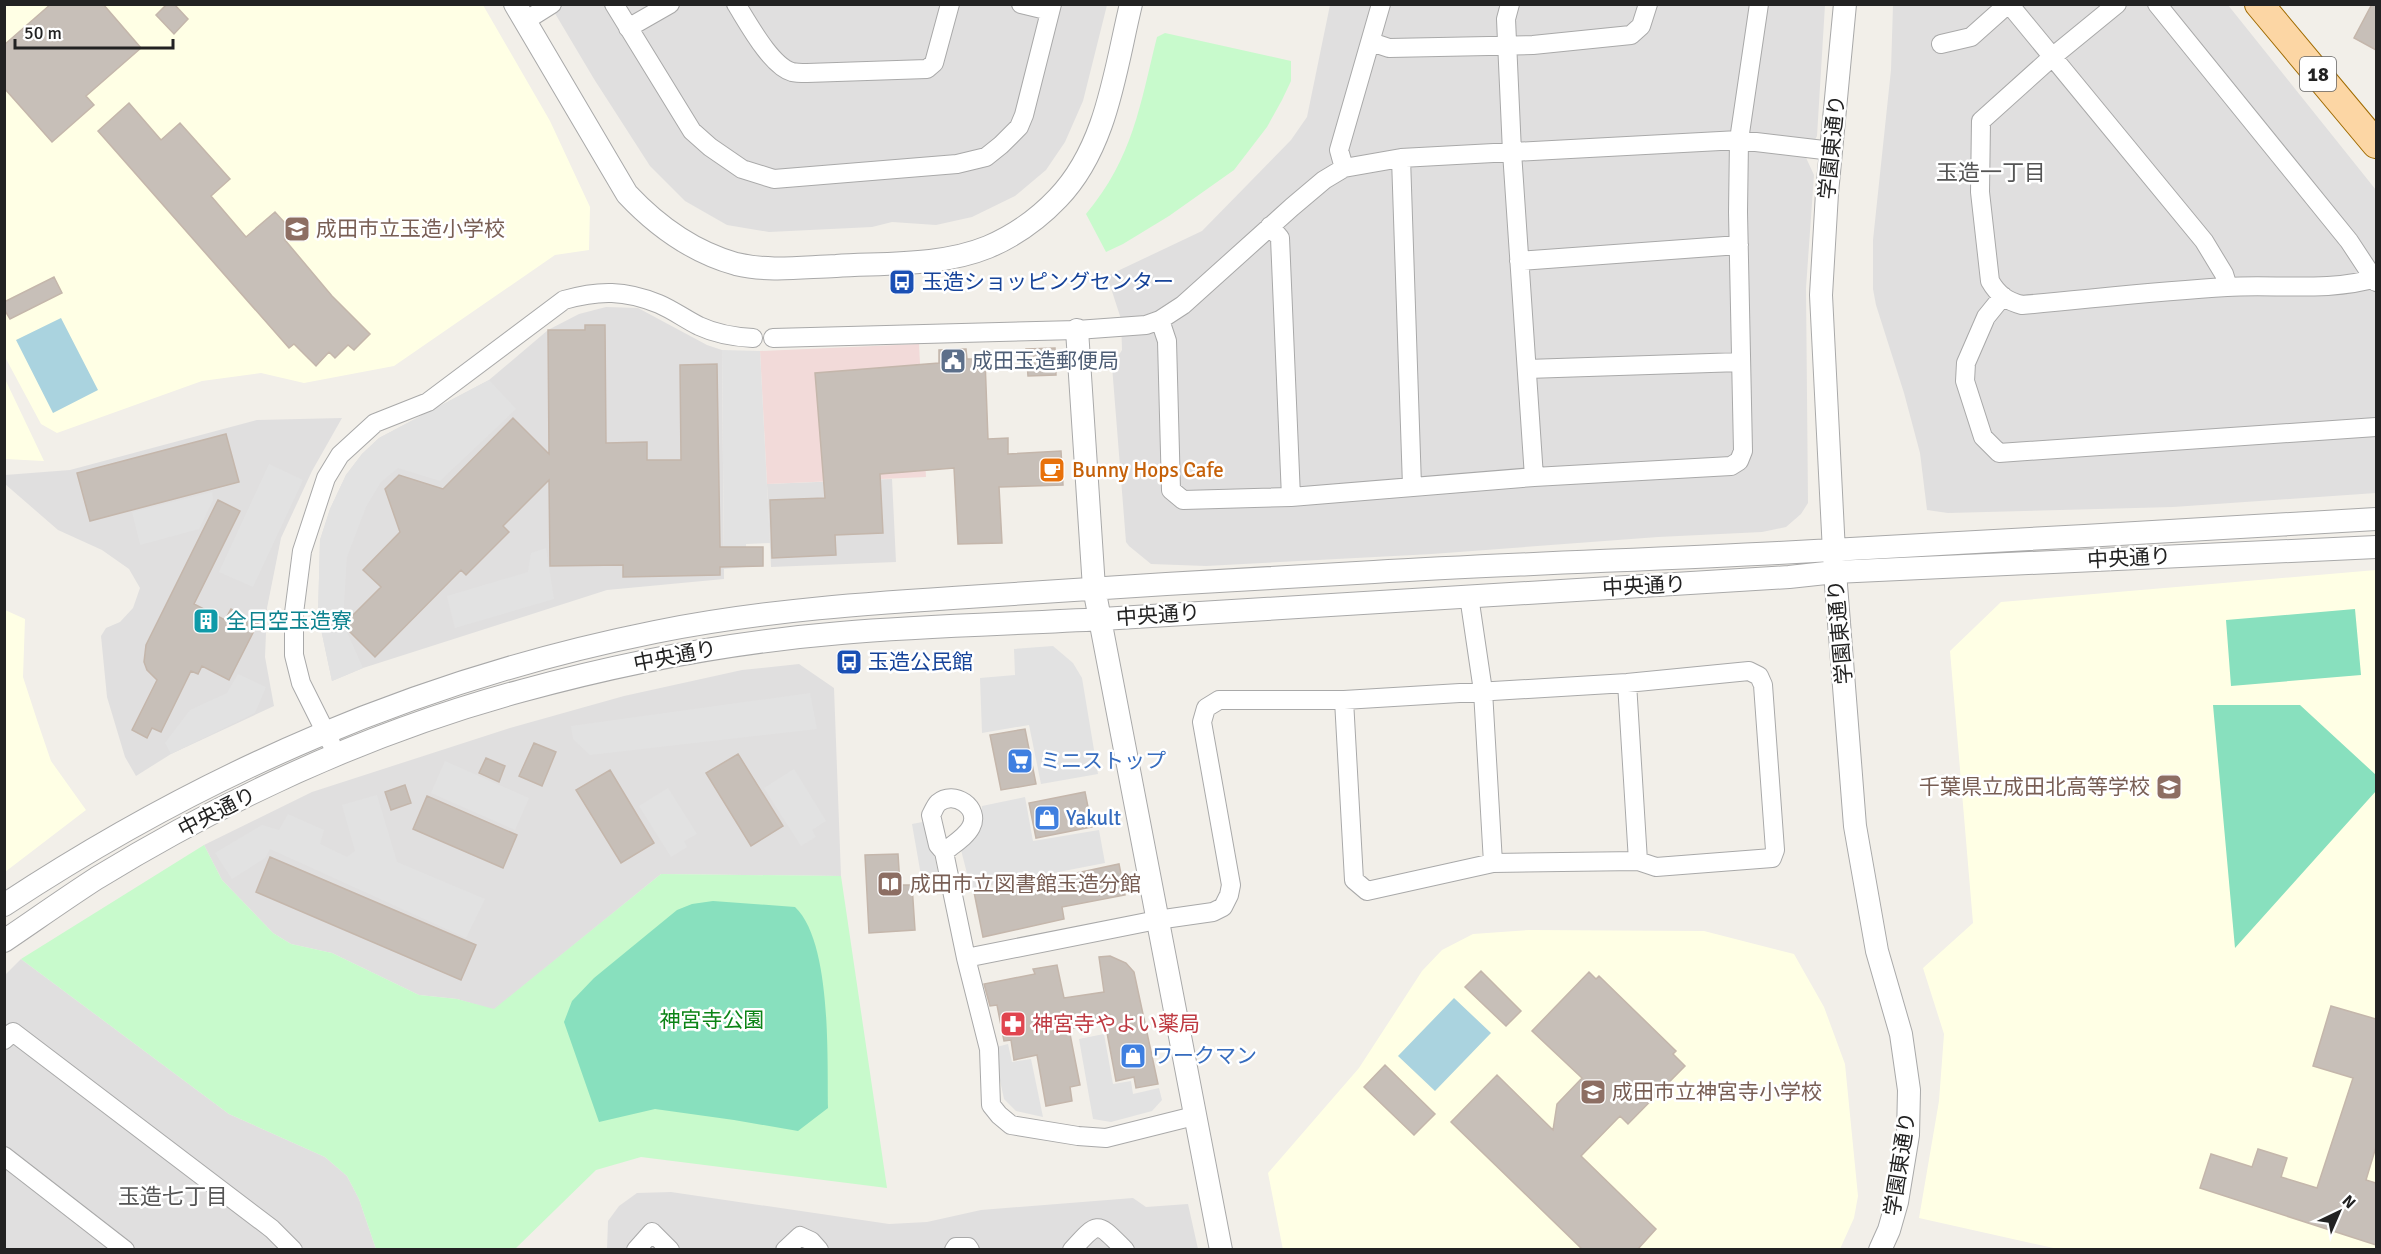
<svg xmlns="http://www.w3.org/2000/svg" width="2381" height="1254" viewBox="0 0 2381 1254" font-family="Signika,'Noto Sans JP',sans-serif">
  <rect width="100%" height="100%" fill="#f2efe9"/>
  <path fill="#e0dfdf" d="M550,5H1107L1083,101L1065,142L1046,170L1015,196L972,217L936,225L892,222L872,227L769,232L727,225L685,201L650,166L594,79Z
    M1330,5H1825L1817,136L1811,147L1802,149L1814,175L1806,288L1808,503L1801,514L1786,527L1762,532L1658,537L1432,554L1206,566L1151,564L1129,546L1126,542L1112,366L1122,350L1121,319L1107,276L1202,231L1291,140L1307,117Z
    M1893,5H2228L2376,190V493L2173,507L1948,513L1927,510L1920,453L1904,393L1876,305L1873,289V240L1891,70Z
    M606,307L638,308L707,345L722,350L724,579L607,590L363,668L332,681L318,615L320,540L330,509L346,475L362,454L379,438L489,380L548,330L579,314Z
    M342,418L312,471L281,538L267,608L265,657L274,706L171,754L136,776L125,757L107,697L101,636L106,628L120,622L133,608L140,588L129,569L102,550L58,530L5,484V475L70,470L257,420Z
    M892,479L896,562L771,567L767,484Z
    M799,664L834,688L841,876L661,874L494,1010L457,999L419,995L332,953L291,944L273,933L222,880L204,845L312,792L510,728L624,696L742,670Z
    M21,959L229,1114L325,1157L347,1176L359,1199L376,1249L5,1250V975Z
    M671,1192L889,1224L927,1222L981,1210L1133,1198L1146,1207L1188,1204L1198,1249L607,1250L608,1221L619,1206L637,1193Z"/>
  <path fill="#f2dad9" d="M919,344L926,477L767,484L760,351Z"/>
  <path fill="#ffffe5" d="M4,5H483L550,121L590,207L589,250L555,255L394,366L304,383L261,373L202,381L57,433L41,424L5,357Z
    M5,379L44,461L5,459Z
    M2376,570V1249H2058L1919,1218L1939,1101L1944,1034L1923,968L1973,923L1950,651L2001,602Z
    M5,610L25,619L23,677L37,720L51,761L86,810L5,872Z
    M1529,930L1704,931L1794,954L1824,1007L1845,1064L1858,1196L1854,1218L1840,1249L1283,1250L1268,1173L1359,1068L1422,971L1442,950L1473,934Z"/>
  <path fill="#c8facc" d="M1165,33L1291,61V81L1282,100L1267,127L1234,170L1169,216L1123,244L1106,252L1086,214C1133,158 1140,105 1157,37Z
    M204,845L222,880L273,933L291,944L332,953L419,995L457,999L494,1009L661,874L841,876L887,1188L641,1157L596,1170L515,1249H376L359,1199L347,1176L325,1157L229,1114L21,959Z"/>
  <path fill="#88e0be" d="M2355,609L2361,675L2231,686L2226,620Z
    M2213,705H2300L2376,775V791L2235,948Z
    M713,901L795,907C832,942 827,1058 828,1108L798,1131L734,1120L655,1109L599,1122L564,1022L572,1001L594,978L677,910L692,904Z"/>
  <path fill="#e2e2e2" d="M722,350L760,351L770,543L746,544V567L724,569Z
    M489,380L516,409L440,481L398,468L381,482L366,507L347,557L343,623L363,668L332,681L318,615L320,540L330,509L346,475L362,454L379,438Z
    M269,464L303,480L253,587L219,572Z
    M212,492L213,500L199,529L140,545L132,512Z
    M546,548L554,599L455,628L447,596L528,572L531,553Z
    M1053,646L1073,663L1082,678L1098,774L1041,784L1029,725L982,733L980,678L1015,675L1014,649Z
    M238,674L266,687L255,713L171,754L165,743L190,710L227,693Z
    M810,693L817,729L590,755L573,739L571,726Z
    M445,761L529,798L515,830L431,793Z
    M794,769L826,821L812,830L816,837L801,846L764,788Z
    M668,788L697,834L684,841L687,847L671,857L639,806Z
    M377,795L397,862L485,899L466,938L270,849L265,858L232,879L215,853L262,825L279,830L288,814L324,830L320,844L347,857L355,851L342,805Z
    M1025,797L1033,841L1099,830L1105,863L971,889L961,850L975,839L981,829L982,806Z
    M928,821L940,884L923,887L912,824Z
    M1104,1034L1113,1084L1131,1081L1133,1094L1159,1088L1162,1100L1152,1111L1111,1122L1093,1119L1079,1039Z
    M1008,1044L1012,1062L1031,1059L1043,1117L1016,1111L1004,1099L993,1048Z"/>
  <path fill="#aad3df" d="M61,318L98,390L53,413L16,340Z
    M1454,998L1491,1033L1435,1091L1398,1056Z"/>
  <path fill="#c7bfb8" stroke="#c4b6ab" stroke-width="1.5" d="M51,4H103L141,48L86,96L94,105L52,142L4,88V45Z
    M167,4H174L188,19L174,34L156,15Z
    M2372,4H2376V50L2354,38Z
    M129,103L161,140L180,123L230,179L211,196L246,237L275,212L294,233L285,240L332,296L370,334L354,350L348,345L335,358L329,352L316,366L294,344L289,348L98,131Z
    M54,277L62,293L10,319L4,309V302Z
    M585,325H605L606,443L647,442V460H681L680,365L717,364L720,547H763V566L720,567V575L623,577V565L550,566L549,480L503,526L509,532L466,575L461,570L375,657L343,625L381,587L363,570L400,532L385,489L399,475L443,489L513,418L549,454L548,330H585Z
    M1055,348L1056,375L1028,376L1026,349Z
    M966,349L967,359H985L988,439L1008,438V454L1061,451L1063,485L999,487L1002,543L958,544L954,468L880,474L883,533L835,535L836,555L772,558L770,500L825,498L815,373L939,363V350Z
    M226,434L239,482L90,521L77,473Z
    M218,500L240,511L194,604L225,620L231,609L258,623L229,680L202,666L198,674L191,671L161,732L152,728L147,738L132,730L157,680L147,670L144,662L146,645Z
    M1025,729L1036,784L1001,790L990,735Z
    M534,743L556,752L542,786L519,776Z
    M738,754L783,826L751,846L706,773Z
    M486,758L505,766L499,782L479,773Z
    M610,770L654,843L621,863L576,790Z
    M405,785L411,803L391,810L385,792Z
    M1085,792L1092,827L1036,838L1029,803Z
    M427,796L517,835L503,868L413,829Z
    M898,854L900,885H912L915,930L869,933L865,855Z
    M270,857L476,945L461,980L256,892Z
    M1119,864L1125,895L1062,907L1064,919L983,937L974,892L1015,884L1016,886Z
    M1110,956L1126,963L1134,972L1158,1084L1136,1088L1134,1077L1116,1081L1105,1022L1069,1029L1080,1085L1070,1087L1072,1101L1046,1106L1037,1055L1014,1060L1011,1040L1004,1041L997,1005L990,1006L984,984L1035,974L1033,969L1057,965L1064,998L1104,992L1099,957Z
    M1481,971L1521,1011L1506,1026L1465,987Z
    M1589,972L1596,979L1599,976L1676,1051L1673,1054L1685,1066L1628,1124L1620,1116L1581,1156L1656,1229L1637,1250H1583L1451,1122L1497,1075L1553,1130L1557,1104L1582,1078L1532,1031Z
    M2331,1006L2376,1019V1147L2366,1180L2376,1183V1245L2200,1188L2211,1154L2252,1167L2258,1149L2287,1158L2281,1177L2317,1188L2353,1078L2313,1066Z
    M1385,1065L1435,1114L1414,1135L1364,1087Z"/>
  <g fill="none" stroke-linecap="round" stroke-linejoin="round">
    <g stroke="#a9a9a9" stroke-width="20">
      <path id="minor" d="M614,4L692,131L710,147L742,169L774,179L957,164L986,157L1001,145L1019,127L1024,115L1052,4
        M736,4C748,23 771,66 792,72C796,73 802,73 807,73L927,69L934,63L950,4
        M1021,4L1050,11
        M1510,4L1506,19L1512,152L1534,477
        M2009,4L2204,241L2224,274L2228,287
        M2117,4L2051,58L1981,121L1980,192L1990,281C1998,295 2007,301 2022,305C2090,299 2158,291 2227,287C2274,284 2331,292 2376,278
        M2157,4L2349,241L2376,282
        M525,21L552,4
        M628,28L670,4
        M1371,42L1389,48L1533,45L1631,35L1641,26L1648,4
        M1941,44L1971,37L2008,4
        M1401,158L1412,486
        M1344,168L1339,150L1381,4
        M1270,226L1280,238L1291,497
        M1519,261L1739,245
        M2003,296L1986,317L1966,363L1965,381L1983,437L1999,453L2376,427
        M1160,320L1167,341L1171,490L1183,500L1291,497L1534,477L1731,466L1739,461L1743,451L1738,212L1739,140L1759,4
        M773,338L1077,330L1146,325L1160,320L1183,305L1292,207L1324,180L1344,168L1401,158L1739,140L1832,151
        M1527,369L1741,362
        M1469,596L1483,691L1493,863
        M1627,683L1638,861
        M331,743L301,683L294,655V613L302,551L326,478L340,455L375,423L428,402L564,300C599,290 625,290 659,304C673,310 685,319 699,326C716,334 734,337 753,338
        M944,852C952,845 966,837 971,827C981,808 954,789 938,803C935,806 933,812 931,815L938,845L944,852L966,958L989,1049L991,1105L999,1115L1011,1125L1078,1136L1106,1138L1194,1116
        M966,958L1157,920L1213,912L1223,907L1229,895L1231,885L1202,722L1206,708L1219,700H1344L1627,683L1749,671L1759,676L1763,685L1775,850L1772,858L1656,867L1638,861L1493,863L1367,891L1354,880L1344,700
        M4,1040L13,1032L272,1229L293,1250
        M4,1156L125,1250
        M636,1250L652,1232L670,1250
        M785,1250L800,1236L811,1241L819,1250
        M954,1250L956,1247H968L970,1250
        M1072,1250C1099,1220 1097,1222 1125,1250"/>
    </g>
    <g stroke="#a9a9a9" stroke-width="24">
      <path id="tertiary" d="M515,4L627,194C657,226 693,252 736,264C769,272 803,267 836,266C885,263 942,266 988,247C1014,236 1039,218 1058,198C1107,147 1115,70 1131,4
        M1845,4L1827,193L1821,295L1835,572L1855,826L1877,951L1901,1034L1909,1090L1908,1135L1897,1202L1889,1230L1880,1250
        M1077,330L1094,588L1221,1250
        M4,905C206,772 417,680 655,632C763,610 873,603 983,596C1113,587 1244,579 1374,572C1508,564 1643,560 1778,553C1977,543 2177,530 2376,519
        M4,941C35,920 66,898 97,878C228,798 373,731 521,691C626,662 733,642 841,633C928,625 1015,624 1102,619C1331,605 1560,591 1789,577L1835,572L2376,547"/>
    </g>
    <g stroke="#a06b00" stroke-width="30">
      <path id="primary" d="M2259,4L2376,144"/>
    </g>
    <use href="#minor" stroke="#fff" stroke-width="18"/>
    <use href="#tertiary" stroke="#fff" stroke-width="22"/>
    <use href="#primary" stroke="#fcd6a4" stroke-width="28"/>
  </g>
  <defs>
    <g id="school-square" transform="scale(1.35)"><rect x="-9" y="-9" width="18" height="18" rx="4" fill="#8d6e63" stroke="#fff"/><path d="M0-5L7-2L0 1L-7-2ZM-4 1L0 2.5L4 1V4Q0 6-4 4Z" fill="#fff"/></g>
    <g id="bus-square" transform="scale(1.35)"><rect x="-9" y="-9" width="18" height="18" rx="4" fill="#1a4fb4" stroke="#fff"/><path d="M-5-6H5V4H4V6H2V4H-2V6H-4V4H-5ZM-3.5-4V0h7V-4ZM-3.5 1.2v1.5H-2V1.2ZM2 1.2v1.5H3.5V1.2Z" fill="#fff"/></g>
    <g id="civic-square" transform="scale(1.35)"><rect x="-9" y="-9" width="18" height="18" rx="4" fill="#5c6f8a" stroke="#fff"/><path d="M-.6-6.5H3V-4.5H.6V-3L4-1V1h2V6H-6V1h2V-1L-.6-3ZM-1.2 2.5V6h2.4V2.5Z" fill="#fff"/></g>
    <g id="cafe-square" transform="scale(1.35)"><rect x="-9" y="-9" width="18" height="18" rx="4" fill="#e8710a" stroke="#fff"/><path d="M-5.5-4.5H6V0H3Q3 3.5 0 3.5H-2.5Q-5.5 3.5-5.5 0ZM3-3.2v2h1.7v-2ZM-6 4.5H4V6H-6Z" fill="#fff"/></g>
    <g id="building-square" transform="scale(1.35)"><rect x="-9" y="-9" width="18" height="18" rx="4" fill="#0f9aa8" stroke="#fff"/><path d="M-4-6H4V6H1V3H-1V6H-4ZM-2.5-4.3h1.7v1.8h-1.7ZM.8-4.3h1.7v1.8H.8ZM-2.5-1h1.7V.8h-1.7ZM.8-1h1.7V.8H.8Z" fill="#fff"/></g>
    <g id="supermarket-square" transform="scale(1.35)"><rect x="-9" y="-9" width="18" height="18" rx="4" fill="#3f7fe0" stroke="#fff"/><path d="M-6-5.5h2.5l.6 2H6L4.5 2H-2.5L-4.4-4H-6ZM-1.5 3.2a1.3 1.3 0 1 0 .1 0ZM3 3.2a1.3 1.3 0 1 0 .1 0Z" fill="#fff"/></g>
    <g id="shop-square" transform="scale(1.35)"><rect x="-9" y="-9" width="18" height="18" rx="4" fill="#3f7fe0" stroke="#fff"/><path d="M-5-2.5h2.3a2.7 3.5 0 0 1 5.4 0H5L5.5 6h-11ZM-1.5-2.5h3a1.5 2.3 0 0 0-3 0Z" fill="#fff"/></g>
    <g id="library-square" transform="scale(1.35)"><rect x="-9" y="-9" width="18" height="18" rx="4" fill="#8d6e63" stroke="#fff"/><path d="M-6-4Q-3-5.5-.7-3.5V5Q-3 3-6 4ZM6-4Q3-5.5 .7-3.5V5Q3 3 6 4Z" fill="#fff"/></g>
    <g id="pharmacy-square" transform="scale(1.35)"><rect x="-9" y="-9" width="18" height="18" rx="4" fill="#e0444e" stroke="#fff"/><path d="M-2-6h4v4h4v4h-4v4h-4v-4h-4v-4h4Z" fill="#fff"/></g>
  </defs>
  <g fill-rule="evenodd">
    <use href="#school-square" x="297" y="229"/>
    <use href="#bus-square" x="902" y="282"/>
    <use href="#civic-square" x="953" y="361"/>
    <use href="#cafe-square" x="1052" y="470"/>
    <use href="#building-square" x="206" y="621"/>
    <use href="#bus-square" x="849" y="662"/>
    <use href="#supermarket-square" x="1020" y="761"/>
    <use href="#school-square" x="2169" y="787"/>
    <use href="#shop-square" x="1047" y="818"/>
    <use href="#library-square" x="890" y="884"/>
    <use href="#pharmacy-square" x="1013" y="1024"/>
    <use href="#shop-square" x="1133" y="1056"/>
    <use href="#school-square" x="1593" y="1092"/>
  </g>
  <g text-anchor="middle" stroke-width="5" stroke-linejoin="round" paint-order="stroke">
    <rect fill="#fff" stroke="#646464" stroke-width="1.5" x="2300" y="57" width="36" height="34" rx="4.5"/>
    <g font-size="20" font-weight="bold" fill="#222">
      <text x="2318" y="81">18</text>
    </g>
    <g font-size="21" fill="#222" stroke="#fff">
      <text transform="translate(1832 147) rotate(-84)" y="7">学園東通り</text>
      <text transform="translate(2129 558) rotate(-3)" y="7">中央通り</text>
      <text transform="translate(1644 586) rotate(-3)" y="7">中央通り</text>
      <text transform="translate(1158 615) rotate(-4)" y="7">中央通り</text>
      <text transform="translate(1840 632) rotate(-95)" y="7">学園東通り</text>
      <text transform="translate(675 656) rotate(-11)" y="7">中央通り</text>
      <text transform="translate(217 812) rotate(-27)" y="7">中央通り</text>
      <text transform="translate(1900 1164) rotate(-81)" y="7">学園東通り</text>
    </g>
    <g font-size="21" fill="#785e54" stroke="#fff" text-anchor="start">
      <text x="316" y="236">成田市立玉造小学校</text>
      <text x="2150" y="794" text-anchor="end">千葉県立成田北高等学校</text>
      <text x="910" y="891">成田市立図書館玉造分館</text>
      <text x="1612" y="1099">成田市立神宮寺小学校</text>
    </g>
    <g font-size="21" fill="#164399" stroke="#fff" text-anchor="start">
      <text x="922" y="289">玉造ショッピングセンター</text>
      <text x="868" y="669">玉造公民館</text>
    </g>
    <g font-size="21" fill="#4e5e75" stroke="#fff" text-anchor="start">
      <text x="972" y="368">成田玉造郵便局</text>
    </g>
    <g font-size="21" fill="#c56008" stroke="#fff" text-anchor="start">
      <text x="1072" y="477">Bunny Hops Cafe</text>
    </g>
    <g font-size="21" fill="#0d838f" stroke="#fff" text-anchor="start">
      <text x="226" y="628">全日空玉造寮</text>
    </g>
    <g font-size="21" fill="#366cbe" stroke="#fff" text-anchor="start">
      <text x="1040" y="768">ミニストップ</text>
      <text x="1066" y="825">Yakult</text>
      <text x="1152" y="1063">ワークマン</text>
    </g>
    <g font-size="21" fill="#0c8416" stroke="#fff">
      <text x="712" y="1027">神宮寺公園</text>
    </g>
    <g font-size="21" fill="#be3a42" stroke="#fff" text-anchor="start">
      <text x="1032" y="1031">神宮寺やよい薬局</text>
    </g>
    <g font-size="22" fill="#555" stroke="#fff">
      <text x="1991" y="180">玉造一丁目</text>
      <text x="173" y="1204">玉造七丁目</text>
    </g>
  </g>
  <rect width="2381" height="1254" fill="none" stroke="#222222" stroke-width="12"/>
  <g transform="translate(2339 1212) rotate(44)" stroke="#ffffff" stroke-width="4.5" paint-order="stroke">
  <path d="M0-4.5L10 22L0 15L-10 22Z" fill="#222222"/>
  <text y="-9" font-size="16" font-weight="bold" text-anchor="middle" fill="#222222">N</text>
  </g>
  <path d="M15 39v9h158v-9" fill="none" stroke="#222222" stroke-width="3"/>
  <text x="24" y="39" font-size="18" fill="#222222" stroke="#ffffff" stroke-width="4.5" paint-order="stroke">50 m</text>
</svg>
